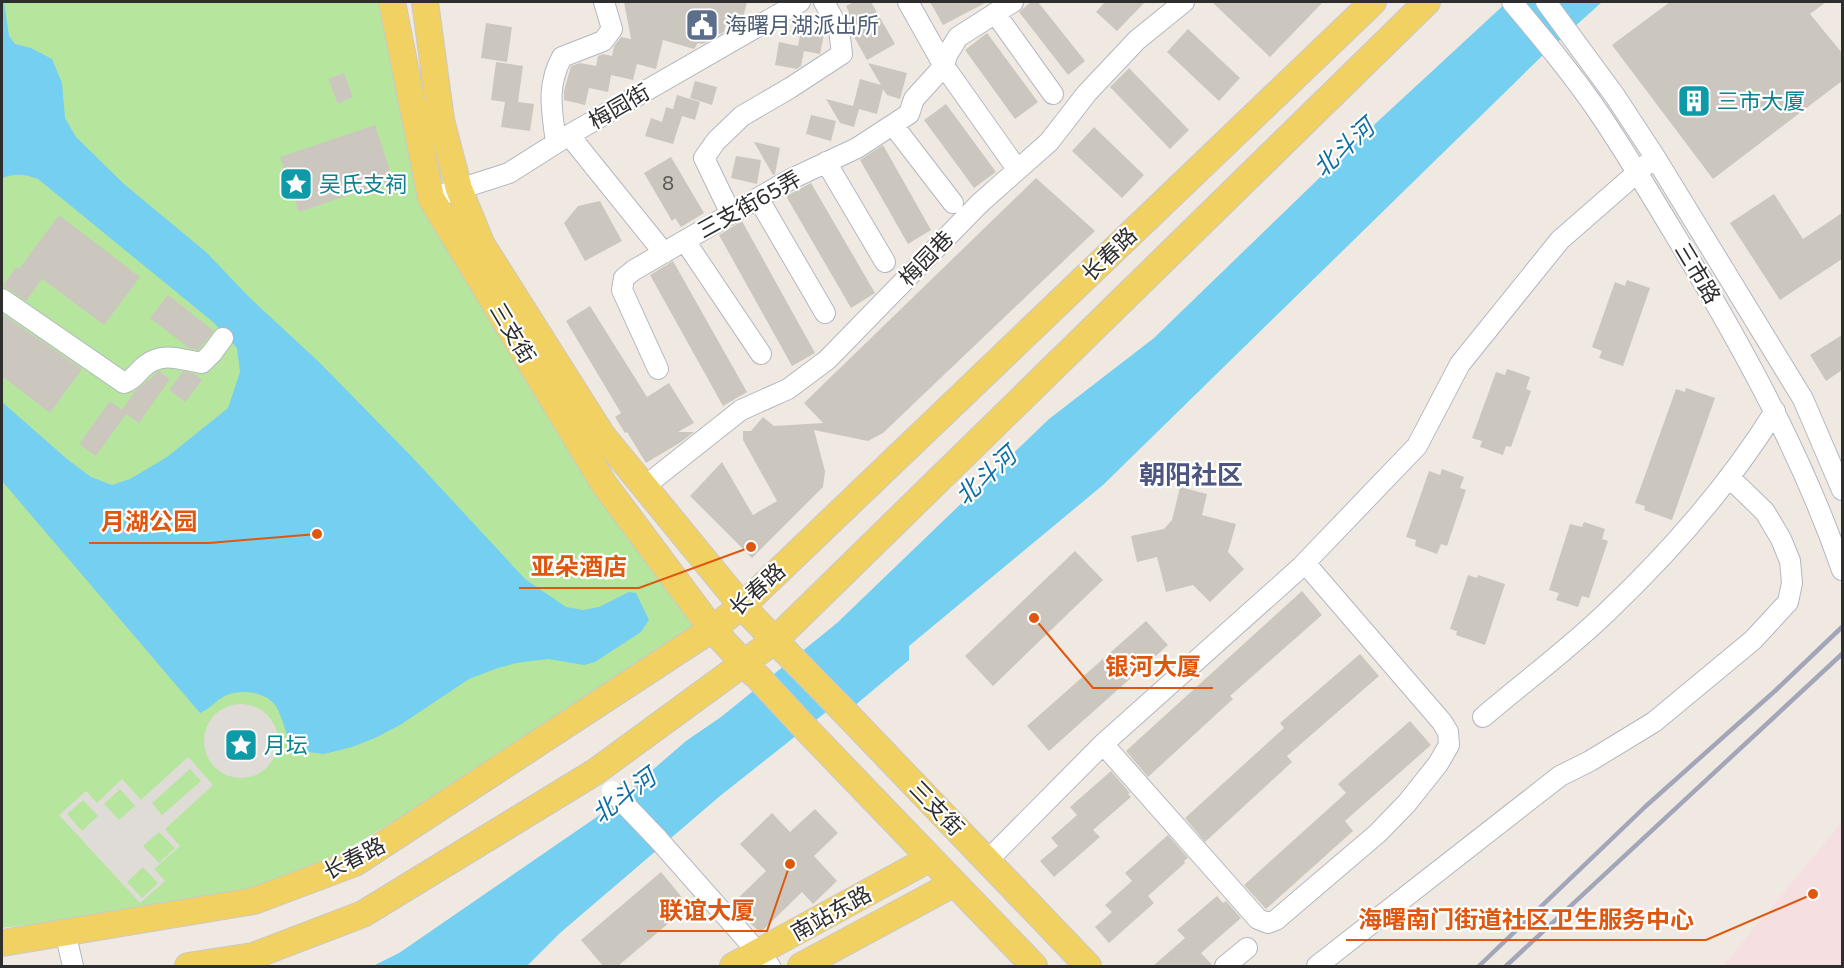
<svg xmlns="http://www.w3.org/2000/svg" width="1844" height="968" viewBox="0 0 1844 968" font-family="Commissioner,'Noto Sans SC',sans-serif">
  <rect width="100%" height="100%" fill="#efe9e1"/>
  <path fill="#f5dfe0" d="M1842,822V966H1723Z"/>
  <path fill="#b6e59e" d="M2,2H382L418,200L568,438L697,630L540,735L337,855L246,891L124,913L2,928Z"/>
  <path fill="#dfdcd8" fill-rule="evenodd" d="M204 741a37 37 0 1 1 74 0a37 37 0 1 1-74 0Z
    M188,757L213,785L165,829L180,846L154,869L165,881L140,903L59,815L86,791L97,803L122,779L141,800ZM190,769L201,781L162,815L152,803ZM120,789L135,806L119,820L104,804ZM83,800L98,816L82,831L67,814ZM159,832L175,848L159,863L143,846ZM143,867L158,883L142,898L127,882Z"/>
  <path fill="#75cff0" d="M2,2H4L9,36L15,44L31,48L52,59L62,83L65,118L76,137L124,184L206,252L250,298L319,362L413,458L525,579L566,607L583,610L599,607L629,592L636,593L649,620L641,632L595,662L584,665L548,659L516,663L495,669L469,679L400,725L375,738L352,747L324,754L292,750C288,740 281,712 275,705C265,692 242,689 227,695C216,700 210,709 200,713L2,481V402L67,459L91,477L112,485L130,479L167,457L228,408L240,372L237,348L213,322L38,179C24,174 16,173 2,178Z
    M1507,2H1602L1542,56L1103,485L909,646V660L853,707L845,697L720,796L560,933L527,966H373L399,953L604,812L686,741L721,717L837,623L1049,419L1154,338L1375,124Z"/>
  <path fill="#cbc7bf" d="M624,2H747L742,22L735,26L726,24L724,32L720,34L716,33L715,37L708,38L707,42L702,44L698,43L694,49L663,40L656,69L637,64L633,80L611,75L608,92L589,88L585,105L564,100V91L571,66L580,63L596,66L598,56L603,54L612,56L614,46L621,37L631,39Z
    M854,2H871L895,44L867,60L852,33L850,24L845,14L849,12L846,6Z
    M930,2H987L943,25Z
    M1031,2H1038L1085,61L1068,75L1019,12Z
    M1105,2H1145L1117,31L1096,12Z
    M1212,2H1323L1270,57Z
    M1670,2H1826L1810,14L1842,53V81L1713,179L1612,45Z
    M486,23L512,27L507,62L481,58Z
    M1188,29L1240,78L1219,101L1167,52Z
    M801,30L824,34L820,54L804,51L801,66L797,69L775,65L779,42L798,46Z
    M987,33L1038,102L1015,119L965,50Z
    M496,62L523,66L518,102L534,104L530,131L501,127L505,102L491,100Z
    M868,63L907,73L900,99L887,95L883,89L877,114L859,109L854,127L840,123L826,99L853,106L860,79L881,85Z
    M1129,68L1189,130L1170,149L1110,87Z
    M344,73L353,97L338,104L328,79Z
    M695,81L717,87L712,105L690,98Z
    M677,95L700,102L695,120L682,116L673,144L645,136L651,118L662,122L666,107L673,109Z
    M946,104L996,172L974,188L924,120Z
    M811,115L836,121L831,141L806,134Z
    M375,125L393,180L299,212L280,157Z
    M1094,127L1144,175L1122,198L1072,151Z
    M754,142L780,148L775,174L773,175Z
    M883,145L931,230L908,244L860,160Z
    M736,156L761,160L757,184L731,178Z
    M671,157L704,213L681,227L675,218L672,221L644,173Z
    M1036,178L1095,231L883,433L868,441L814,430L825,471L823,487L752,558L690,496L722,462L753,515L777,501L743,440V431H751L763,417L774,426L823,423L804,403Z
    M811,183L875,293L851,308L786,196Z
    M1774,194L1803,239L1842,213V259L1780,300L1730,223Z
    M600,201L622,241L585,261L564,223L578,206Z
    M59,215L140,277L104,325L42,279L26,301L9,289L2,287L16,267L19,269Z
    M742,221L815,353L792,366L719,235Z
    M673,261L747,392L723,406L650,275Z
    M1627,280L1650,288L1623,366L1599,358L1602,351L1592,347L1615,282L1625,286Z
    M168,295L214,331L198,350L189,348L150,318Z
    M590,306L647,397L669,383L694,423L678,432H694L681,442L646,463L627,432L625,433L615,417L621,413L566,321Z
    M2,314L82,369L50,413L2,376Z
    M1842,335V370L1826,381L1810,355Z
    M1507,369L1530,377L1526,389L1531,391L1511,447L1506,446L1503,455L1480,447L1482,441L1472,438L1496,372L1505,375Z
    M159,371L170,379L139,423L126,414L96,456L79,444L110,401L122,410L135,391Z
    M183,371L195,374L202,380L185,402L169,390Z
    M1686,388L1715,398L1672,520L1644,510L1645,506L1635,503L1676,389L1685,392Z
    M1442,469L1464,477L1460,488L1466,490L1447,546L1441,544L1437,554L1415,546L1416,540L1406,537L1429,471L1440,475Z
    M1180,487L1207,494L1202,515L1236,524L1228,552L1244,569L1210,602L1193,585L1166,592L1157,557L1137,562L1131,536L1164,529L1172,520Z
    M1584,522L1605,529L1602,539L1608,541L1589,598L1582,596L1578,607L1556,600L1559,593L1549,590L1570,524L1582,527Z
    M1075,551L1103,580L993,686L965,656Z
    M1468,575L1477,578L1478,575L1505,584L1485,645L1456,635L1457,631L1450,629Z
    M1302,591L1322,615L1230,696L1233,699L1148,777L1126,751Z
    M1146,621L1168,645L1049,751L1027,726Z
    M1360,654L1379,676L1287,756L1292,762L1205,842L1185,818L1284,728L1280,723Z
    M1410,721L1431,745L1345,821L1353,831L1266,909L1244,885L1346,793L1338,784Z
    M1111,771L1130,793L1128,794L1131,797L1093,830L1100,837L1054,877L1040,861L1058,846L1051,838L1077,815L1070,807Z
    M815,809L838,833L814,856L837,881L813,904L802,892L760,933L732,904L766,871L740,844L772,813L790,832Z
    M1168,835L1188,858L1184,861L1185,863L1148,896L1154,903L1109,943L1095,927L1112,912L1105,905L1132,881L1125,873Z
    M661,872L689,906L618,966H603L581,940Z
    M1217,896L1223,903L1226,901L1241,918L1201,953L1213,966H1153L1185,938L1177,930Z"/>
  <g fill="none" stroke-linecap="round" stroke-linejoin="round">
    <g stroke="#b4b7c1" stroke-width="22">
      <path id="minor" d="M908,2L944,66L1017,169
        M1512,2C1543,39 1574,76 1601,116C1636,168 1667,222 1699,275C1755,370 1806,466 1842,570
        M1546,2L1615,96L1655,157L1803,399L1842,490
        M995,13L1053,94
        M893,125L953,203
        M569,135L664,253
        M556,143C552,110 546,87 562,57L603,41L612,29L604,2
        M826,162L885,262
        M431,198L509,173L569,135L800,2
        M758,198L825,313
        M731,214L704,158L716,141L742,116L790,88L842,54L839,29L824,2
        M685,241L761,354
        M2,299L124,383C137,378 136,372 146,365C163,351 182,360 202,363L212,353L223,338
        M658,369L622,290L624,278L634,270L791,179L857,148L909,114L914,99L944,66L947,55L958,37L1013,2
        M645,486L741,410L788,389L827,360L980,203L1049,142L1087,93L1137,40L1184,2
        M1483,717C1524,682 1569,649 1608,611C1671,551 1729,485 1775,411
        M1103,744L1258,919L1268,923L1276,920L1378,833L1407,803L1438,764L1449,745L1448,732L1442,722L1305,563
        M657,838L770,966
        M987,861L1103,744L1301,567L1417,446L1460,364L1560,240L1655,157
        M65,932L73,966
        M1225,966L1247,948
        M1317,966L1560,776L1590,761L1654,722L1753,640L1788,602L1792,583L1790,561L1781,539L1765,512L1729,477"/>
    </g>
    <g stroke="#c9c9c9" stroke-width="28">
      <path id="major" d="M392,2L431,198L604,484L712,629L754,674
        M425,2L441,120L459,189L482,245L602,435L742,606L785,651
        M837,704L1088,966
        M808,731L1034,966
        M2,943L254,901L355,863L712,629L742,606L1373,2
        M188,966L253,956L363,914L595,772L774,641L1427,2
        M733,966L929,859
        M801,966L953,884"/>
    </g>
    <use href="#minor" stroke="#fff" stroke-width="20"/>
    <use href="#major" stroke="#f2d163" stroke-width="26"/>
    <path stroke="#a3a6b8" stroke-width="4.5" d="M1479,966L1646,806L1776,690L1842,627
      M1506,966L1842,654"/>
    <g stroke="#b4b7c1" stroke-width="22" stroke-linecap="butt">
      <path id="minor-bridge" d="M612,791L657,838"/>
    </g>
    <g stroke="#c9c9c9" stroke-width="28" stroke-linecap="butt">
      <path id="major-bridge" d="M785,651L837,704
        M756,675L808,731"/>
    </g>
    <use href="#minor-bridge" stroke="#fff" stroke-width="20"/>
    <use href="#major-bridge" stroke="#f2d163" stroke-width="26"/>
  </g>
  <defs>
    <g id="civic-square" transform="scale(1.725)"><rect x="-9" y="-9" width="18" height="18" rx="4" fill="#5c6f8a" stroke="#fff"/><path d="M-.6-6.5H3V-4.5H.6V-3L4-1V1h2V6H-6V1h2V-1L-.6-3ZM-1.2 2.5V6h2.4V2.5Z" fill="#fff"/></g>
    <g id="building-square" transform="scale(1.725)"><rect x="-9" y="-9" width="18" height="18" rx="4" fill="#0f9aa8" stroke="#fff"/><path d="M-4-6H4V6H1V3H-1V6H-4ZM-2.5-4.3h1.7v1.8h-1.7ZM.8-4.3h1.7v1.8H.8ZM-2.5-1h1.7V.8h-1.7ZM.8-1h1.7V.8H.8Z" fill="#fff"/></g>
    <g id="sight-square" transform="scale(1.725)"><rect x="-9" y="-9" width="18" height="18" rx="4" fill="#0f9aa8" stroke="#fff"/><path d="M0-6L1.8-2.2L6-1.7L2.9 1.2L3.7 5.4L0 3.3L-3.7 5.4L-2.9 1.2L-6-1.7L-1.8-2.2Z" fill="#fff"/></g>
  </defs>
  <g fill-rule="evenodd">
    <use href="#civic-square" x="702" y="25"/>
    <use href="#building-square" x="1694" y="101"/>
    <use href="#sight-square" x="296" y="184"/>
    <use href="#sight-square" x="241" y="745"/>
  </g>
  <g text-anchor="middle" stroke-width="4.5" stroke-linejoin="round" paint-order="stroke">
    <g font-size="20" fill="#555452">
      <text x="668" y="190">8</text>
    </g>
    <g font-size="22" fill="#4e5e75" stroke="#fff" text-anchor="start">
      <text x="725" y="33">海曙月湖派出所</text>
    </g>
    <g font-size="22" fill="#0d838f" stroke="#fff" text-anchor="start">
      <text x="1717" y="109">三市大厦</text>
      <text x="319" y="192">吴氏支祠</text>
      <text x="264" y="753">月坛</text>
    </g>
    <g font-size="22" fill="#2e2e2e" stroke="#fff">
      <text transform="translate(619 106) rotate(-30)" y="8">梅园街</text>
      <text transform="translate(749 204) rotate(-29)" y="8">三支街65弄</text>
      <text transform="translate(1109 254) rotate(-44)" y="8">长春路</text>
      <text transform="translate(926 258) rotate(-46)" y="8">梅园巷</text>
      <text transform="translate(1698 273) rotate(59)" y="8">三市路</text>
      <text transform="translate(513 333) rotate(59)" y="8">三支街</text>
      <text transform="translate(757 589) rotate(-42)" y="8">长春路</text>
      <text transform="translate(937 808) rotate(46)" y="8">三支街</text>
      <text transform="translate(354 858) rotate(-27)" y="8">长春路</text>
      <text transform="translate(831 913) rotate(-29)" y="8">南站东路</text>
    </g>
    <g font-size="24" font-style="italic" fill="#0d6fa3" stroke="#fff">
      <text transform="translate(1344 148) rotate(-42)" y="8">北斗河</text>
      <text transform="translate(986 476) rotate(-42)" y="8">北斗河</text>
      <text transform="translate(624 796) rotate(-37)" y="8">北斗河</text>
    </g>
    <g font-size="26" font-weight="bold" fill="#4d5680" stroke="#fff">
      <text x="1191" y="484">朝阳社区</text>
    </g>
  </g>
  <path fill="none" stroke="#df570e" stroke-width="2" d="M317 534L209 543H89M751 547L639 588H519M1034 618L1093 688H1213M790 864L767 931H647M1813 894L1706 940H1346"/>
  <g fill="#df570e" stroke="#fff" stroke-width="2">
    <circle cx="317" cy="534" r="6"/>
    <circle cx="751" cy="547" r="6"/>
    <circle cx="1034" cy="618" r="6"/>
    <circle cx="790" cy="864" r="6"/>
    <circle cx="1813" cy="894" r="6"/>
  </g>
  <g font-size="24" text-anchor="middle" font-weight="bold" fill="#df570e" stroke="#fff" stroke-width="4.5" stroke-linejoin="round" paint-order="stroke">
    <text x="149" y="530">月湖公园</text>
    <text x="579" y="575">亚朵酒店</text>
    <text x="1153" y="675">银河大厦</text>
    <text x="707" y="919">联谊大厦</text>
    <text x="1526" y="928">海曙南门街道社区卫生服务中心</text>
  </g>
  <rect width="1844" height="968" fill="none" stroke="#2e2e2e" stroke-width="6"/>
</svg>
